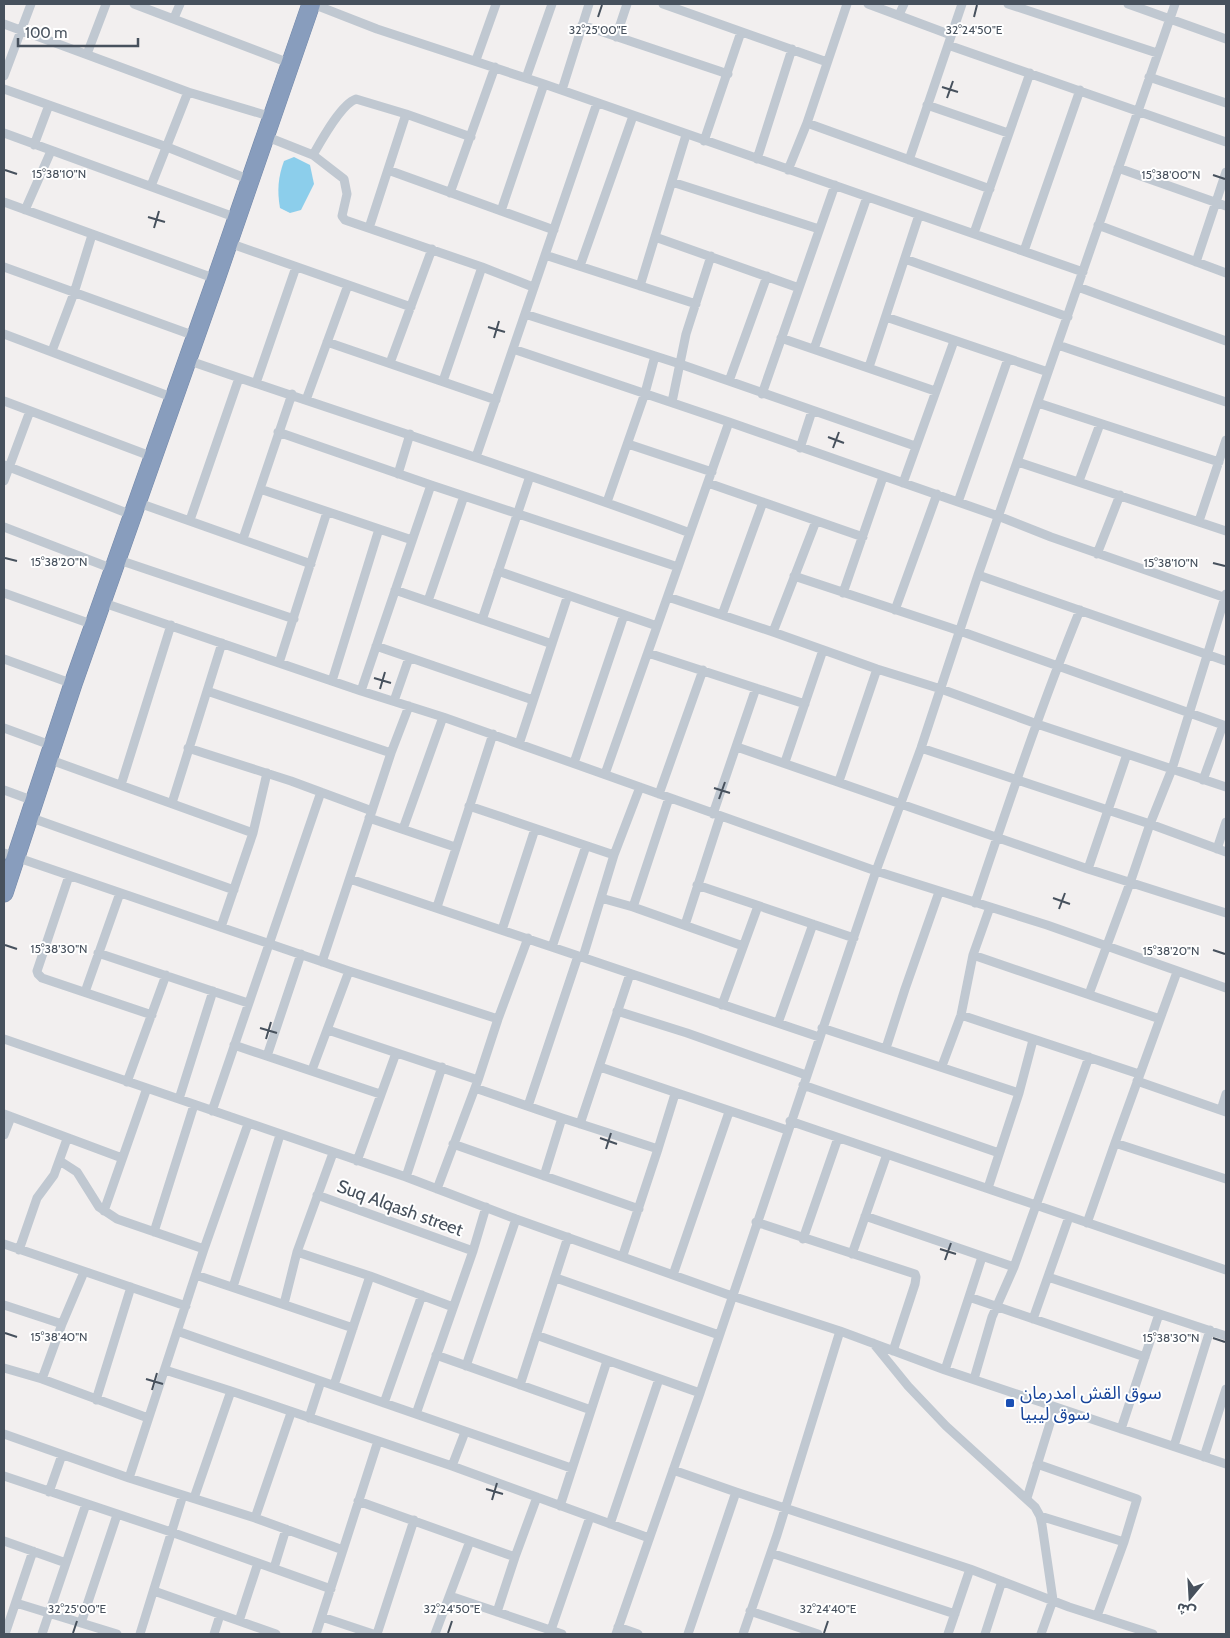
<svg xmlns="http://www.w3.org/2000/svg" width="1230" height="1638" viewBox="0 0 1230 1638" font-family="Cabin,'Noto Sans Arabic',sans-serif">
  <rect width="100%" height="100%" fill="#f2efef"/>
  <path fill="#8cceeb" d="M294,157L310,165L314,184L301,210L290,213L280,208C277,191 278,177 284,161Z"/>
  <g fill="none" stroke-linecap="round" stroke-linejoin="round">
    <g stroke="#7388a9" stroke-width="19">
      <path id="highway" d="M4,893L73,684L216,279L311,4"/>
    </g>
    <path stroke="#c0c8d1" stroke-width="9" d="M134,4L289,63
      M313,4L377,29L544,84L1083,272
      M663,4L827,62
      M868,4L951,35
      M1008,4L1157,53
      M1128,4L1226,39
      M899,15L904,4
      M174,18L180,4
      M4,24L188,92L272,117
      M582,25L728,74
      M616,37L627,4
      M948,45L1226,142
      M87,54L106,4
      M476,60L496,4
      M4,76L31,4
      M1149,77L1226,103
      M526,78L552,4
      M4,89L167,147L250,180
      M562,90L589,4
      M927,105L1008,133
      M807,123L990,189
      M4,133L237,218
      M265,136L313,155
      M471,137L406,114L356,99C341,104 321,141 313,155L344,179L347,194L342,216L345,220L482,267L533,287
      M704,141L741,32
      M34,145L49,105
      M757,159L792,49
      M909,160L962,4
      M1118,168L1226,206
      M388,170L554,230
      M788,170L807,123L847,4
      M672,182L819,229
      M151,186L188,92
      M450,193L495,67
      M4,202L216,279
      M25,210L51,151
      M501,211L544,84
      M1098,225L1226,273
      M369,228L406,114
      M974,233L1030,73
      M655,237L799,288
      M229,243L411,307
      M1024,251L1080,90
      M545,255L696,304
      M905,259L1068,317
      M1196,262L1226,172
      M580,266L633,116
      M4,267L195,336
      M640,286L686,135
      M1078,287L1226,341
      M525,314L680,364L915,446
      M886,317L1048,372
      M4,334L174,398
      M781,338L935,391
      M327,342L496,400
      M1058,345L1226,402
      M513,349L729,422
      M814,349L867,197
      M52,351L74,293L92,235
      M187,360C355,418 524,471 690,533
      M390,363L432,249
      M869,367L919,215
      M443,381L482,267
      M729,381L767,276
      M256,383L296,267
      M762,394L835,185
      M306,400L348,285
      M4,401L153,457
      M672,402L686,334L711,256
      M1038,403L1219,462
      M278,432L431,485L678,567
      M628,444L712,472
      M800,448L812,411
      M476,457L597,103
      M1018,462L1226,531
      M4,465L132,515
      M398,474L410,434
      M4,481L30,411
      M1079,481L1100,424
      M708,483L863,537
      M903,483L954,341
      M260,489L412,540
      M136,502L311,564
      M607,502L645,393L655,356
      M958,502L1008,359
      M190,520L239,378
      M1199,521L1226,440
      M4,527L113,569
      M243,539L292,394
      M1097,554L1120,495
      M116,559L294,619
      M498,571L657,626
      M978,575L1226,661
      M794,576L960,631L1226,726
      M395,590L552,644
      M4,593L94,625
      M843,593L883,477
      M668,597L773,632L877,669L941,689L1037,724L1226,787
      M428,601L464,496
      M101,602L361,691L443,717L876,871L1047,925L1226,988
      M895,610L937,494
      M722,615L763,502
      M482,620L530,476
      M773,632L816,521
      M376,646L533,700
      M648,653L805,704
      M4,659L73,684
      M279,663L327,512
      M332,681L379,529
      M207,691L391,753
      M361,691L431,485
      M394,701L409,658
      M4,728L53,746
      M519,744L568,595
      M737,747L1088,869L1226,913
      M188,748L291,781L372,811
      M921,748L1150,824L1226,852
      M48,759L253,833
      M785,762L823,650
      M574,763L624,615
      M605,774L729,422L998,516L1051,537L1226,598
      M1203,780L1223,725
      M839,781L877,669
      M121,785L171,625
      M4,790L34,801
      M659,794L703,670
      M172,803L222,643
      M469,806L614,855
      M713,814L756,688
      M29,817L234,890
      M369,818L455,847
      M403,829L443,717
      M1217,849L1226,822
      M4,853L349,971L498,1019
      M1088,869L1127,754
      M69,876L37,971L38,974L42,978L152,1015
      M350,879L819,1037
      M697,885L854,938
      M601,898L633,907L743,946
      M975,903C1008,805 1041,706 1080,610
      M437,907L493,734
      M633,907L669,798
      M685,925L720,817
      M221,927L253,833L267,773
      M502,930L535,829
      M552,947L586,846
      M98,953L248,1003
      M973,955L1160,1019
      M583,957L614,855L640,787
      M322,962L391,753L409,706
      M1177,972L1115,1143L1226,1179
      M85,992L120,893
      M1089,994L1130,883L1150,824L1172,769L1226,594
      M722,1005L758,906
      M617,1011L687,1033L806,1075
      M961,1015L1139,1074
      M778,1023L813,924
      M822,1028L1019,1093
      M328,1030L478,1080
      M4,1039L406,1177L516,1219L732,1296L840,1331L945,1370L1226,1464
      M234,1045L380,1094
      M886,1048L905,989L939,892
      M267,1056L301,954
      M942,1066L961,1015L973,955L990,907
      M600,1067L787,1130
      M312,1070L349,971
      M1137,1081L1226,1112
      M127,1082L166,975
      M803,1085L999,1153
      M475,1088L562,1118L658,1149L623,1255
      M179,1099L213,991
      M528,1106L578,956
      M1221,1110L1226,1094
      M212,1111L321,792
      M4,1114L122,1158
      M790,1121L1226,1270
      M580,1124L630,974
      M4,1135L11,1117
      M453,1144L639,1209
      M658,1149L675,1094
      M60,1161L77,1172L99,1207L117,1219L204,1249
      M357,1161L396,1053
      M544,1176L562,1118
      M406,1177L442,1067
      M988,1188L1019,1093L1033,1040
      M437,1189L478,1080L498,1019L528,938
      M317,1195L473,1251
      M104,1211L147,1088
      M865,1216L1014,1267
      M756,1222L915,1274L916,1277L915,1284L893,1351
      M1087,1223L1115,1143
      M154,1232L194,1105
      M803,1239L838,1138
      M4,1244L186,1306
      M19,1250L37,1198L54,1175L67,1139
      M297,1252L370,1276L453,1307
      M852,1254L887,1154
      M982,1257L969,1297L1145,1357
      M196,1275L353,1328
      M673,1275L729,1112
      M1048,1277L1226,1336
      M556,1278L719,1335
      M233,1287L280,1135
      M284,1304L297,1252L333,1153
      M4,1305L62,1324
      M1033,1319L1069,1217
      M177,1331L571,1468
      M536,1335L700,1393
      M873,1343L908,1386L946,1426L1035,1507L1040,1516L1042,1525L1053,1600L1041,1634
      M436,1355L591,1410
      M466,1366L516,1219
      M4,1368L42,1379L148,1418
      M165,1370L231,1391L452,1466L649,1538
      M945,1370L969,1297
      M42,1379L62,1324L84,1272
      M974,1379L992,1317L1014,1267L1089,1057
      M334,1385L370,1276
      M520,1385L568,1237
      M96,1400L131,1287
      M384,1403L422,1295
      M416,1414L473,1251L486,1207
      M309,1418L321,1381
      M1121,1429L1159,1314
      M4,1434L129,1478L255,1518L343,1550
      M1174,1446L1210,1330
      M1204,1457L1226,1389
      M1037,1464L1137,1499L1124,1542L1097,1616
      M452,1466L465,1432
      M673,1470L736,1492L970,1569L1069,1607L1153,1634
      M4,1476L171,1532L331,1589
      M129,1478L204,1249L248,1124
      M49,1492L62,1455
      M194,1498L231,1391
      M1027,1498L1055,1407
      M358,1501L515,1557
      M560,1506L607,1361
      M1040,1516L1124,1542
      M255,1518L291,1413
      M610,1524L659,1379
      M4,1541L66,1563
      M771,1553L955,1614
      M274,1568L286,1529
      M154,1591L276,1634
      M450,1596L562,1634
      M16,1603L117,1634
      M750,1611L818,1634
      M497,1612L515,1557L537,1497
      M322,1617L373,1634
      M239,1621L258,1563
      M81,1623L117,1515
      M618,1627L638,1634
      M551,1630L590,1517
      M5,1634L33,1551
      M42,1634L86,1504
      M140,1634L183,1495
      M214,1634L220,1615
      M316,1634L378,1441
      M377,1634L414,1520
      M435,1634L470,1541
      M616,1634L700,1393L876,871L921,748L978,575L1175,4
      M688,1634L736,1492
      M743,1634L777,1535L840,1331
      M948,1634L970,1569
      M985,1634L1002,1581"/>
    <use href="#highway" stroke="#889dbd" stroke-width="18"/>
  </g>
  <path fill="none" stroke="#47515d" stroke-width="2" d="M598,17L602,5M974,17L977,5M942,87L958,92M947,98L953,81M5,170L17,174M1213,175L1225,179M148,217L165,222M154,228L159,211M488,327L505,332M494,338L499,321M828,437L844,443M833,448L839,432M5,558L17,561M1213,563L1225,566M374,678L391,683M380,689L385,672M714,788L730,793M719,799L725,782M1053,898L1070,904M1059,909L1065,893M5,945L17,949M1213,950L1225,954M260,1028L277,1033M266,1039L271,1022M600,1138L617,1144M606,1149L611,1133M940,1249L956,1254M945,1260L951,1243M5,1333L17,1337M1213,1338L1225,1342M146,1379L163,1384M152,1390L157,1373M486,1489L503,1494M492,1500L497,1483M73,1633L77,1621M448,1633L452,1621M824,1633L828,1621"/>
  <rect fill="#1a4fb4" stroke="#fff" stroke-width="2" x="1005" y="1398" width="10" height="10" rx="2.5"/>
  <g text-anchor="middle" stroke-width="4" stroke-linejoin="round" paint-order="stroke">
    <g font-size="18" fill="#47515d" stroke="#fff">
      <text transform="translate(400 1208) rotate(20)" y="6">Suq Alqash street</text>
    </g>
    <g font-size="18" fill="#164399" stroke="#fff" text-anchor="start">
      <text x="1020" y="1399">سوق القش امدرمان<tspan x="1020" dy="21">سوق ليبيا</tspan></text>
    </g>
  </g>
  <g font-size="12" text-anchor="middle" fill="#47515d" stroke="#fff" stroke-width="4" stroke-linejoin="round" paint-order="stroke">
    <text x="598" y="34">32°25'00"E</text>
    <text x="974" y="34">32°24'50"E</text>
    <text x="59" y="178">15°38'10"N</text>
    <text x="1171" y="179">15°38'00"N</text>
    <text x="59" y="566">15°38'20"N</text>
    <text x="1171" y="567">15°38'10"N</text>
    <text x="59" y="953">15°38'30"N</text>
    <text x="1171" y="955">15°38'20"N</text>
    <text x="59" y="1341">15°38'40"N</text>
    <text x="1171" y="1342">15°38'30"N</text>
    <text x="77" y="1613">32°25'00"E</text>
    <text x="452" y="1613">32°24'50"E</text>
    <text x="828" y="1613">32°24'40"E</text>
  </g>
  <rect width="1230" height="1638" fill="none" stroke="#47515d" stroke-width="10"/>
  <g transform="translate(1190 1598) rotate(198)" stroke="#ffffff" stroke-width="4" paint-order="stroke">
  <path d="M0-4L9 19L0 12L-9 19Z" fill="#47515d"/>
  <text y="-8" font-size="14" font-weight="bold" text-anchor="middle" fill="#47515d">ش</text>
  </g>
  <path d="M18 38v8h120v-8" fill="none" stroke="#47515d" stroke-width="2.5"/>
  <text x="25" y="38" font-size="15" fill="#47515d" stroke="#ffffff" stroke-width="4" paint-order="stroke">100 m</text>
</svg>
